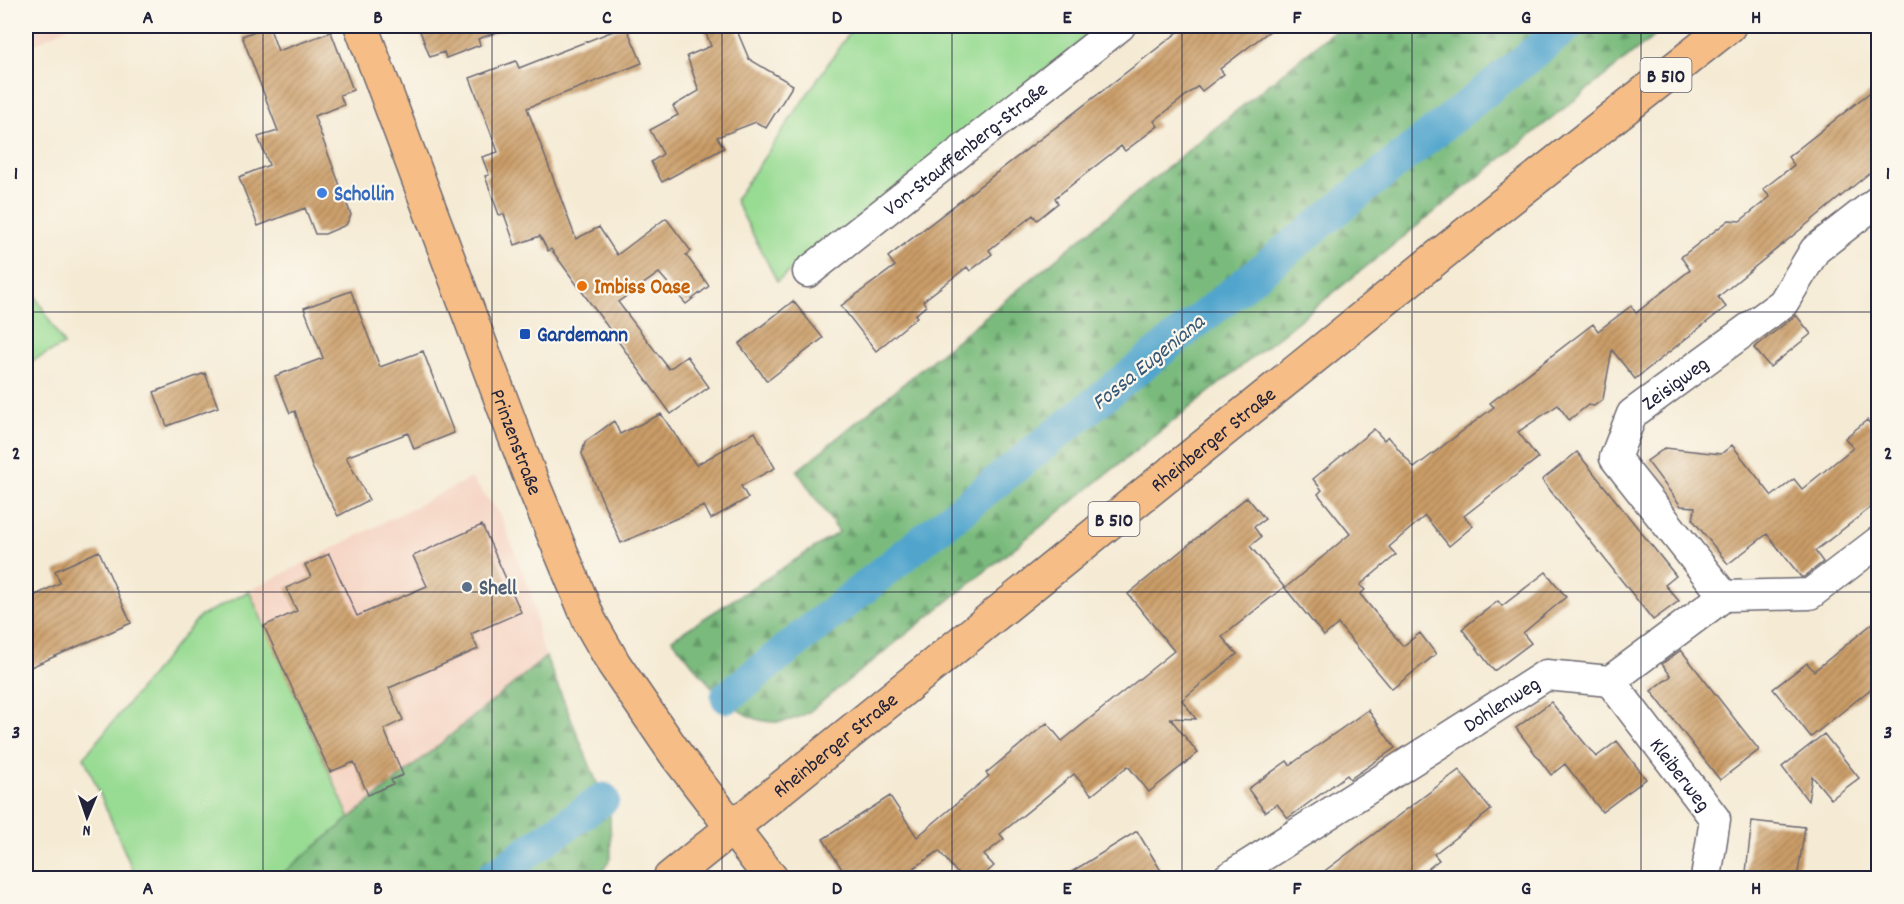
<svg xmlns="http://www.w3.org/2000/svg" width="1904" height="904" viewBox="0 0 1904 904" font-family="Dekko,sans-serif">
  <defs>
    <pattern id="forest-firs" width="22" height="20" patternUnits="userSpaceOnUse" patternTransform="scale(1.5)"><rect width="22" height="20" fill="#7abb7d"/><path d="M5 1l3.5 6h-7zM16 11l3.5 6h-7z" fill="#649868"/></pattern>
    <pattern id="building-hatch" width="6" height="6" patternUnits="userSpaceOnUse" patternTransform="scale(1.5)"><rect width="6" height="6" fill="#cb9d68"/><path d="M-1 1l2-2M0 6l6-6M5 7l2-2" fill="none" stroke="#a48057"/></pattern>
  </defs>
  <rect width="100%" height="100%" fill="#fbf7ec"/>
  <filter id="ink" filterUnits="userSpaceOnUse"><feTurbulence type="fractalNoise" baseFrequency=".0167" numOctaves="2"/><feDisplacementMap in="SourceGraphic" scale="12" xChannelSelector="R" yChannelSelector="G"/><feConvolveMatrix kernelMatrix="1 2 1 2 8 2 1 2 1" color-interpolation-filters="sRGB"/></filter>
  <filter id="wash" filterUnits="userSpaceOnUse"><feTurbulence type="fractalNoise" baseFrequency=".008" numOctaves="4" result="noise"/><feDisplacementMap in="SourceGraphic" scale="24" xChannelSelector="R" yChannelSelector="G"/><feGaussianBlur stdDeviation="1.35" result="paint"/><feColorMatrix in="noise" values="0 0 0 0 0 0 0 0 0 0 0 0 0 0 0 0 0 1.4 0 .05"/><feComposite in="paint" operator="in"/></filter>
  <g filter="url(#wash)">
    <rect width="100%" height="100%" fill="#f5ebd5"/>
    <path fill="#f5d3c2" d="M26,26H69L26,49Z
      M471,478L500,514L532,596L539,638L546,657L350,819L249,591Z"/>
    <path fill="#98db93" stroke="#5d7e67" stroke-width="1.5" d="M854,26H1093L1090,35L777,281L735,200Z
      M26,280L64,345L26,364Z
      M249,591L350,819L277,878H136L84,757L199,617Z"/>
    <path fill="url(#forest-firs)" stroke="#4e6e5c" stroke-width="1.5" d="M1340,26H1667L809,712C748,748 707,680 672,639L839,532L797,471Z
      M546,657L610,815L611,857L599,878H277Z"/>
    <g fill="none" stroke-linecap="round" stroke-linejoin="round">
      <path stroke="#51a5cd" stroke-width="33" d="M727,697L1567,26
        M491,878L603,799"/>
    </g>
    <g id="blocks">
      <path fill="url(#building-hatch)" d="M269,26L278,51L331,32L353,90L340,95L344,105L314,116L351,215L346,225L325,234H315L305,208L258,226L239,177L269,165L258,137L278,131L242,36Z
        M418,26H507L508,28L478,39L480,45L446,58L444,52L430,57Z
        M626,26L642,63L527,108L576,239L599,227L617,255L666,218L691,251L686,255L709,286L686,304L659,273L618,302L669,369L687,356L709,387L671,414L551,249L548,251L540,236L515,245L504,214L499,215L485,176L489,175L482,157L498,152L470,78L516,61L519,68Z
        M703,26H735L749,59L793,85L766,128L756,122L717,137L724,148L662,182L651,162L663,154L650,130L678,115L673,106L699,91L687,56L711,46Z
        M1186,26H1276L1220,69L1224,74L1202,91L1198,86L1154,121L1158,126L1125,151L1121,146L1055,198L1058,203L1047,212L1037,220L1033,215L989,250L992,254L970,271L967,267L923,301L926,306L915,315L917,317L876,351L841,306L895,266L888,257Z
        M1878,86V166L1718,297L1726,307L1635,379L1612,350L1603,399L1594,406L1588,405L1569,420L1558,405L1518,432L1538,458L1464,516L1473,526L1449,546L1425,516L1389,547L1396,555L1360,585L1365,590L1360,594L1403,646L1420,633L1436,654L1392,689L1338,624L1324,636L1285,588L1350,534L1318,494L1322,490L1313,479L1374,429L1384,440L1388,436L1414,468L1494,407L1490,403L1593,324L1598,331L1631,306L1636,313L1690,270L1681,257L1729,220L1740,221L1770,197L1763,189L1794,165L1788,157Z
        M351,291L380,367L423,351L454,433L414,449L408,433L346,457L369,500L338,516L312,467L295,411L290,413L275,376L323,358L304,308Z
        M793,301L823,338L767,381L739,344Z
        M1796,315L1811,334L1770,367L1754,348Z
        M205,373L218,407L167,426L154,392Z
        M661,414L696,465L755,432L775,468L741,486L748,498L711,519L704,506L621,543L582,454L585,442L614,421L620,434Z
        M1867,420L1875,430L1878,428V502L1815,551L1823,562L1804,577H1801L1767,534L1728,564L1693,520L1695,507L1681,506L1647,461L1665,448L1721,454L1732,445L1772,496L1794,479L1802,489L1853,448L1845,438Z
        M1577,452L1676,576L1665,585L1679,601L1653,620L1542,480Z
        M1247,497L1265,519L1254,527L1261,537L1250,546L1284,587L1222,637L1237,654L1182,700L1196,719L1170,718L1198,753L1149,792L1128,766L1092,795L1074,774L1000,834L1004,839L984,855L994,866L979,879H962L939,851L897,879H848L823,839L890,796L917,837L989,776L986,773L1047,723L1062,741L1174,651L1128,594Z
        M482,525L521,612L471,634L478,649L389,688L403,720L384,729L403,775L391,780L393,784L368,795L354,762L330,772L264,626L297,611L286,588L311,577L305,565L329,554L357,616L427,586L413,556Z
        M99,551L131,623L26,669V600L60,583L55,571Z
        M1546,572L1566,597L1523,633L1531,643L1494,671L1462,629L1498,601L1502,606Z
        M1878,619V683L1811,737L1773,689L1807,663L1814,671Z
        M1681,650L1759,750L1720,780L1651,691L1671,676L1662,664Z
        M1551,702L1596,757L1617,741L1646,779L1602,812L1565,764L1551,775L1516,728Z
        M1368,710L1395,748L1350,779L1347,775L1288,818L1277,804L1265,812L1248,789L1287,761L1290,765Z
        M1824,734L1859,778L1831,799L1812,776L1808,801L1782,767Z
        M1459,770L1491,810L1434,854L1439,860L1415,879H1314Z
        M1752,821L1805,827L1797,879H1772V875L1746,872Z
        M1137,831L1166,879H1060Z"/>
    </g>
  </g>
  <g filter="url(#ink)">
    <use href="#blocks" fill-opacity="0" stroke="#6c6871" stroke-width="1.5"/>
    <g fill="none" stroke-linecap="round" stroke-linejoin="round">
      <g stroke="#6c6871" stroke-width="33">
        <g id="minor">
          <path id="s1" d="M808,272L1120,26"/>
          <path id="s2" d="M1724,596L1615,458L1632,414L1783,303L1815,250L1878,201"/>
          <path id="s3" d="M1610,681L1715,819L1706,878"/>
          <path id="s4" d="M1228,878L1546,675L1610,681L1724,596L1810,594L1878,542"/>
        </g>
      </g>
      <g stroke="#6c6871" stroke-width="36">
        <g id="major">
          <path id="s5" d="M361,26L532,482L590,622L614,664L677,756L771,878"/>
          <path id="s6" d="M670,878L1497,209L1729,26"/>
        </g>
      </g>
      <use href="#minor" stroke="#fff" stroke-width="30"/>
      <use href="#major" stroke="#f6be86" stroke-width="33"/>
    </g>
  </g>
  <path fill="none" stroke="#22223b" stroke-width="1.5" stroke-opacity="0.55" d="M263,26V878M492,26V878M722,26V878M952,26V878M1182,26V878M1412,26V878M1641,26V878M26,312H1878M26,592H1878"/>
  <circle fill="#3f7fe0" stroke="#fbf7ec" stroke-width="2" cx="322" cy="193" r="6"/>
  <circle fill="#e8710a" stroke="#fbf7ec" stroke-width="2" cx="582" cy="286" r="6"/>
  <rect fill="#1a4fb4" stroke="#fbf7ec" stroke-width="2" x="519" y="328" width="12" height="12" rx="3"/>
  <circle fill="#5c6f8a" stroke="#fbf7ec" stroke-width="2" cx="467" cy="587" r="6"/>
  <g text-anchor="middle" stroke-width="4.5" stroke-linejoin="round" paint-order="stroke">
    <g fill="#fbf7ec" stroke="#636270" stroke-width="1.5">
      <rect x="1640.5" y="58" width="51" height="34" rx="4.5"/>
      <rect x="1088.5" y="502" width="51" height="34" rx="4.5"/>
    </g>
    <g font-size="20" font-weight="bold" fill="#22223b">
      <text x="1666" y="82">B 510</text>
      <text x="1114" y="526">B 510</text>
    </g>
    <g font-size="21" fill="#22223b" stroke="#fbf7ec">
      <text dy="7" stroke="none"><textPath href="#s1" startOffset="200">Von-Stauffenberg-Straße</textPath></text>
      <text dy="7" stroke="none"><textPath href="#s2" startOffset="276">Zeisigweg</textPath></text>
      <text dy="7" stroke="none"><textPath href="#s6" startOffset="698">Rheinberger Straße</textPath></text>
      <text dy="7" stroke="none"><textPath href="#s5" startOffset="444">Prinzenstraße</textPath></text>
      <text dy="7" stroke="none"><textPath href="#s4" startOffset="324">Dohlenweg</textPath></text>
      <text dy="7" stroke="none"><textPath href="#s6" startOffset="212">Rheinberger Straße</textPath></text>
      <text dy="7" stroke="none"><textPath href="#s3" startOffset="117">Kleiberweg</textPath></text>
    </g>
    <g font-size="21" font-weight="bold" fill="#366cbe" stroke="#fbf7ec" text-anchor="start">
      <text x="334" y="200">Schollin</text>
    </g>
    <g font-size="21" font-weight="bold" fill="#c56008" stroke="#fbf7ec" text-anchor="start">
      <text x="594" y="293">Imbiss Oase</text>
    </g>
    <g font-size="21" font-weight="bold" fill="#164399" stroke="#fbf7ec" text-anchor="start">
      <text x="537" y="341">Gardemann</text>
    </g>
    <g font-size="21" font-weight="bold" fill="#4e5e75" stroke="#fbf7ec" text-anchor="start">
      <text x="479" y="594">Shell</text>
    </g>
    <g font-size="22" font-style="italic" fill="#355675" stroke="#fbf7ec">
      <text transform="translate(1147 361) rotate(-39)" y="8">Fossa Eugeniana</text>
    </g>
  </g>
  <rect width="1904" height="904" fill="none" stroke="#fbf7ec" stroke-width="66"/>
  <g transform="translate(87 817) rotate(182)" stroke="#fbf7ec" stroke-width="4.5" paint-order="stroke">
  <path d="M0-4.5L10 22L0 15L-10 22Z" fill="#22223b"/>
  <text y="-9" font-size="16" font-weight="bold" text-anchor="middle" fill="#22223b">N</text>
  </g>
  <rect x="33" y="33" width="1838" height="838" fill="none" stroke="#22223b" stroke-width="2"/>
  <g font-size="20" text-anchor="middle" font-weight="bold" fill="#22223b">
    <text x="148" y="23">A</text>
    <text x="378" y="23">B</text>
    <text x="607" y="23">C</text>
    <text x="837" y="23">D</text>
    <text x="1067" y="23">E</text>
    <text x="1297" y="23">F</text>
    <text x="1526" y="23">G</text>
    <text x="1756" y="23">H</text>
    <text x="16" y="179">1</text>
    <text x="1888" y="179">1</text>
    <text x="16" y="459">2</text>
    <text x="1888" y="459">2</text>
    <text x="16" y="738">3</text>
    <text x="1888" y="738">3</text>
    <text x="148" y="894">A</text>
    <text x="378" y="894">B</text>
    <text x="607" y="894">C</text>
    <text x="837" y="894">D</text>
    <text x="1067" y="894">E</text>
    <text x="1297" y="894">F</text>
    <text x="1526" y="894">G</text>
    <text x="1756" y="894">H</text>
  </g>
</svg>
